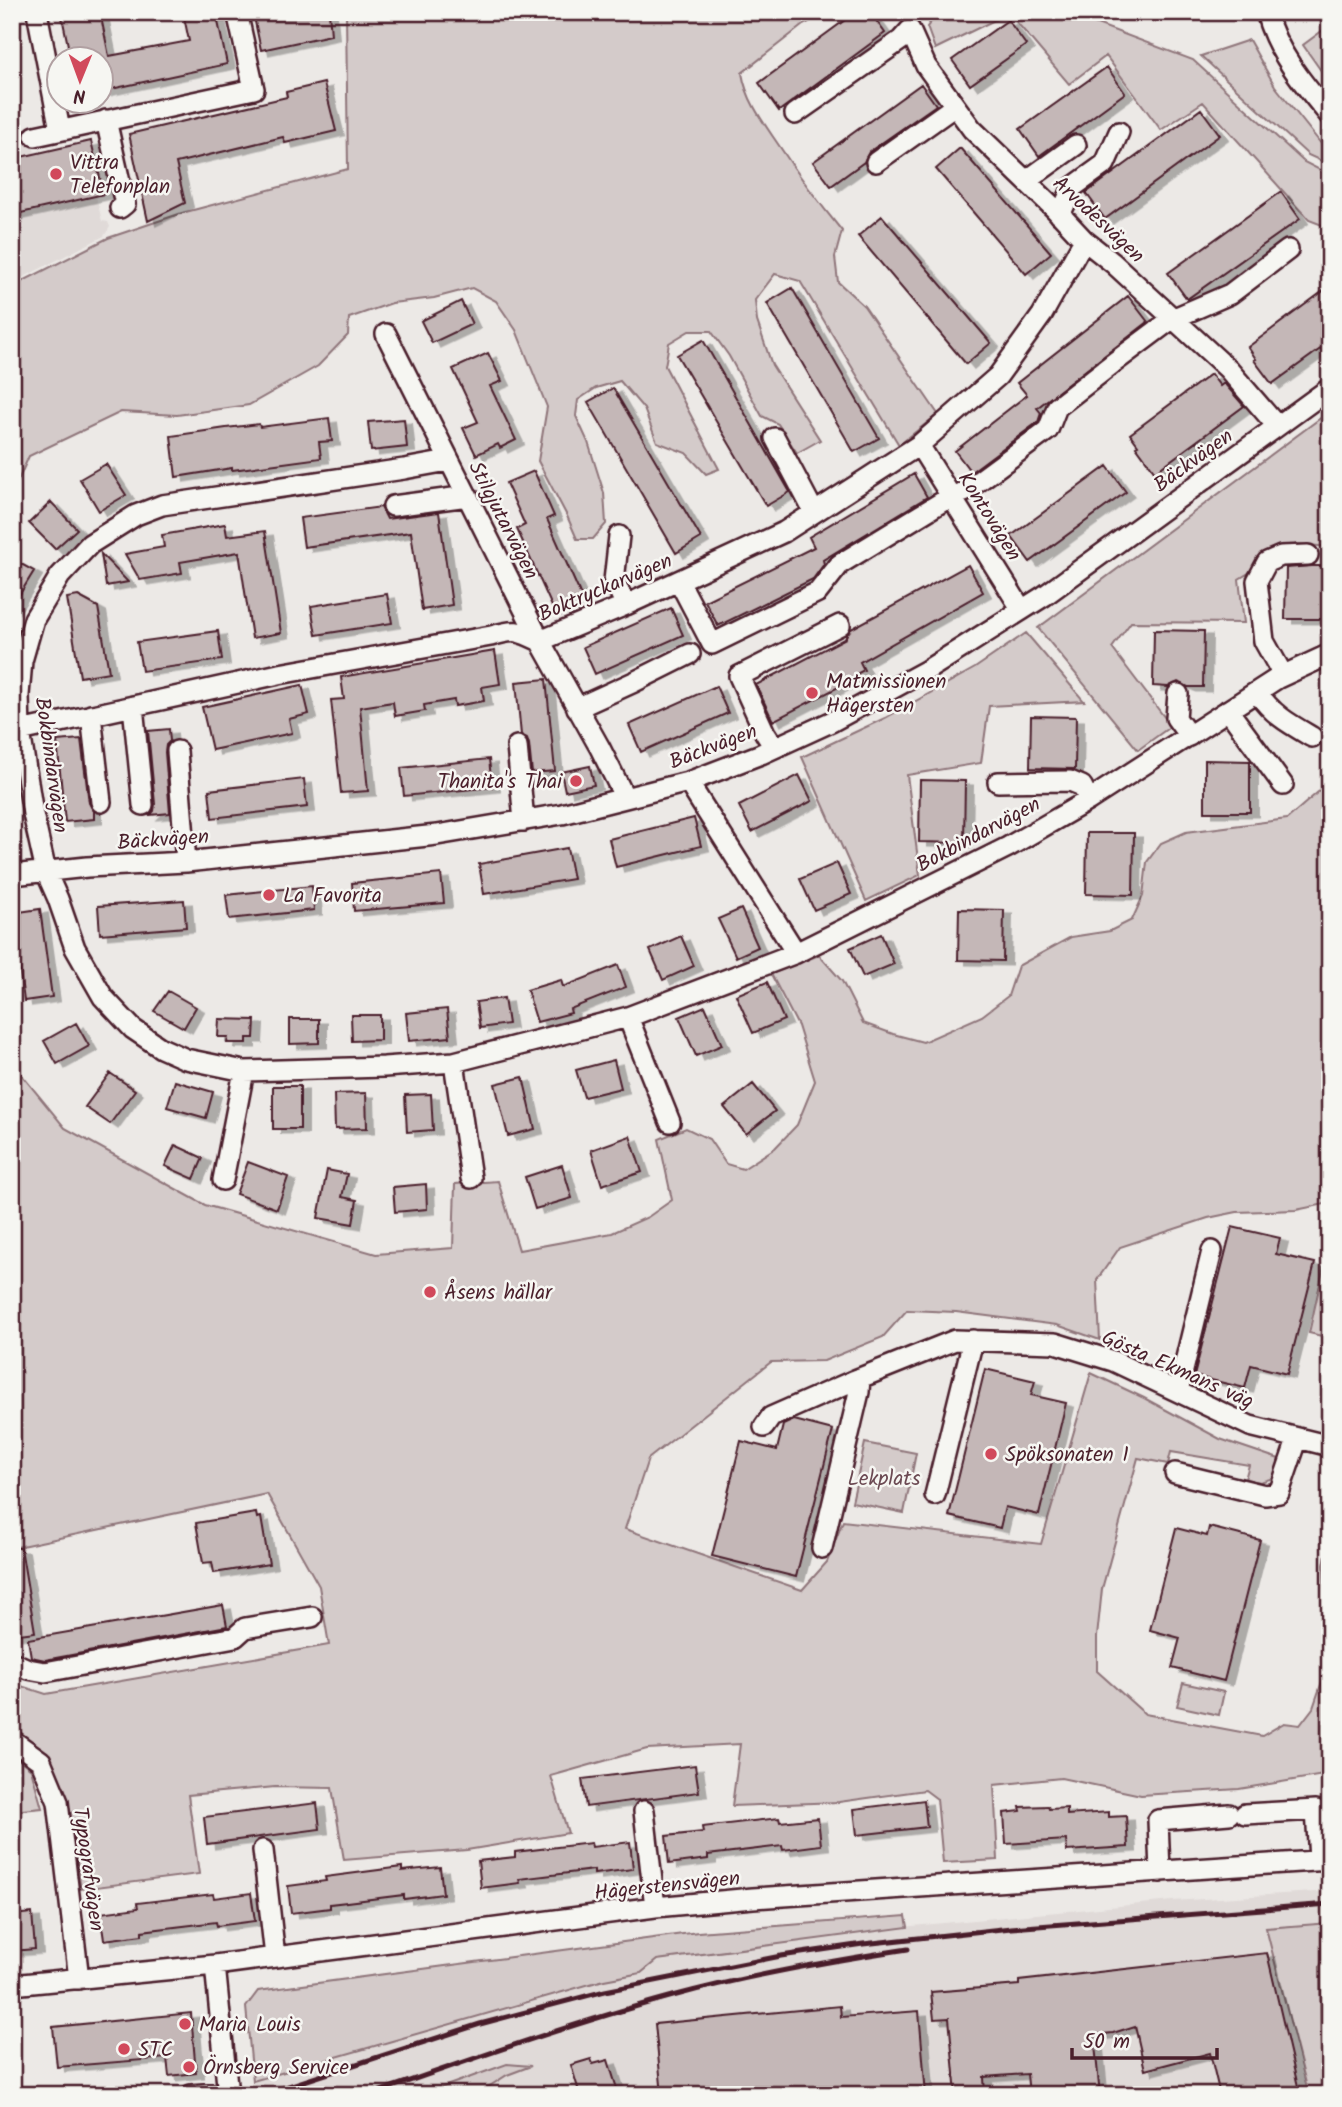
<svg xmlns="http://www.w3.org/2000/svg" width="1342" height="2107" viewBox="0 0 1342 2107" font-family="Kalam,sans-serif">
  <defs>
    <filter id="shadow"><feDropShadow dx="8" dy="4.5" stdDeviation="0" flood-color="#0004"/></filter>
  </defs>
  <rect width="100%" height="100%" fill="#ece9e6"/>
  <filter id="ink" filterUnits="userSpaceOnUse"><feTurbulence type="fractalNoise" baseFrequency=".0143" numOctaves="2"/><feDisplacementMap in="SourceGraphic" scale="14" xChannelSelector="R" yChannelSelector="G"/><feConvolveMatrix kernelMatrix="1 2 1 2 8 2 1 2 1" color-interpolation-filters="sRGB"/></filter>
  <g filter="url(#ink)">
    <path fill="#e0dad8" d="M30,131L35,153L91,141L104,194L96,196L102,221L108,222L110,227L104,236L14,282L12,285V135Z
      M1330,1891V1923L1266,1929L1309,2095H482L481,2091L507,2075L529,2066L432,2092L433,2095H255L253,2081L604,1980L641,1973L657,1960L882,1929L1172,1901Z"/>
    <path fill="#d4cbca" stroke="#8f757a" stroke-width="2" d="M346,12H827L803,25L742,73C747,102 764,123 780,147C799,176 820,204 842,231L835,257L838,282L864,306L938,414L899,445L800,281L775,274L755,300L757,321L772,365L820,440L797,453L778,424L762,416L729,356L711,331H689L669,343L665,366L719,469L706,474L686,453L657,442L644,409L620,381L596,388L578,400L576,416L588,442L604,493L606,524L593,539H577L567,516L538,461L547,407L516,330L496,301L472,288L434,298L392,303L349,318L348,335L318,366L249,405L177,415L121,412L29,456L12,494V292L19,283L108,238L182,213L348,169Z
      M945,12H1065L1193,60L1304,162L1330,175V228L1309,220L1203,102L1161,130L1106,56L1069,84L1009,13L935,49L927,27L933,19Z
      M1330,25V54L1322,72L1303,45Z
      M1249,40L1275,86L1330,155V165L1308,155L1201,56Z
      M1330,411V547L1296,544L1239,579L1244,623L1131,622L1112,648L1171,726L1138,750L1038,628Z
      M1026,633L1084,701L989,706L981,763L907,775L920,875L866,901L802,757L885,718L975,668Z
      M1330,785V1203L1296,1210L1237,1212L1208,1218L1120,1247L1097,1280L1100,1340L1057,1325L956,1312L907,1310L883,1337L824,1361L771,1362L648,1459L625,1529L802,1590L827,1562L843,1521L1041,1544L1091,1373L1144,1398L1220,1439L1282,1460L1277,1477L1260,1482L1245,1479L1249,1465L1171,1452L1168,1464L1138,1458L1102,1589L1097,1637V1671L1145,1714L1262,1736L1284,1723L1300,1725L1313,1708L1327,1667L1324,1565L1330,1533V1774L1239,1789L1141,1795L1061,1778L994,1785L998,1860L943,1863L937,1799L925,1790L839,1802L732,1806L740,1744L647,1749L551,1776L568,1833L467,1850L344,1860L332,1788L275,1787L188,1795L199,1874L81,1889L68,1806L47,1759L12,1730V1683L46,1694L329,1645L319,1586L267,1494L12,1548V1063L65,1128L205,1205L376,1254L453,1248L455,1184L498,1181L519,1250L612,1233L648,1217L672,1200L659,1139L686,1128L709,1139L726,1164L743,1169L775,1148L797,1125L815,1081L798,1026L771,974L819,955L842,981L863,1023L893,1034L923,1042L982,1016L1008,996L1018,966L1071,937L1110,931L1132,920L1143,896L1147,862L1161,843L1186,832L1287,819L1318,792Z
      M1325,1262L1330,1263V1338L1309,1333Z
      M865,1443L916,1453L904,1513L852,1502Z
      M1183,1683L1224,1692L1219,1715L1177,1706Z
      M12,1754L31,1769L42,1808L12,1811Z
      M906,1916L908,1927L657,1960L641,1973L604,1980L253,2081L246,2007L258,1991L698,1932Z
      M1330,1923V1952L1320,1966L1321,2037L1326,2095H1309L1266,1928Z
      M507,2064L531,2066L507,2075L482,2091V2095H433L432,2091Z"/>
    <path fill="#c4b7b7" stroke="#4a1f2b" stroke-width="2" filter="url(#shadow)" d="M61,12H100L109,56L189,41L183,12H216L227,64L102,91V60H71Z
      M253,12H329L331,35L261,50Z
      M856,12H870L885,33L779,111L759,83Z
      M1008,20L1026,45L970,85L952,60Z
      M1107,67L1125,93L1039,156L1020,129Z
      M324,83L336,131L285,143L283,137L176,163L185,203L148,221L129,134L287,97L286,92Z
      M921,84L936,105L869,152L864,162L831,186L813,162Z
      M1201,109L1220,135L1105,219L1086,193Z
      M91,141L104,194L12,215V159Z
      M960,148L1051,253L1026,274L936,169Z
      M1281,192L1300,219L1187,299L1168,273Z
      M882,216L991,343L966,364L858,236Z
      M1330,286V342L1272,384L1254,360L1256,359L1248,347Z
      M792,288L879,438L854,452L767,303Z
      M1128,296L1148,322L1037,408L1041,413L1038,422L971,472L955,451L1027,395L1017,383Z
      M461,301L472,324L432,343L421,321Z
      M703,340L790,492L766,506L677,355Z
      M488,353L502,381L490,386L516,440L500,448L498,444L476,455L463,428L478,422L453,369Z
      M1211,374L1220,386L1224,383L1244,406L1155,472L1136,446L1138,445L1130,434Z
      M613,388L701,538L676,553L588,402Z
      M329,418L332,441L319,442L321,458L232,470V468L176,477L171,436L226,428L259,424L260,427Z
      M404,419L407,447L371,451L368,422Z
      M106,464L126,495L99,511L80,479Z
      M1107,466L1126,492L1030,562L1011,536Z
      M534,471L554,516L547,519L582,598L554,611L517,529L525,525L506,483Z
      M914,474L927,497L823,560L824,564L813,579L718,626L705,601L814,547L809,537Z
      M51,502L77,529L55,549L29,523Z
      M381,507L387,519L439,512L452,605L422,610L411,532L304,547L300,518Z
      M225,524L227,536L265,531L281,633L252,638L239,552L180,562L182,573L140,580L125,554L164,547L162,535Z
      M101,554L128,582L106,586Z
      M12,559L34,571L12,607Z
      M968,565L983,592L860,662L864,670L858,673V677L773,721L756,685L846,638V636L851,629Z
      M1312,566H1330V619H1285L1286,568Z
      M387,594L392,623L316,635L311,606Z
      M78,596L98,607L109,672L80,677L67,598Z
      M671,608L683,635L595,674L583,647Z
      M1154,630L1204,631L1203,687H1188L1178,682L1168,687L1153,686Z
      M218,631L222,660L142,671L137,642Z
      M495,651L500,684L482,687L484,701L455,706L454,700L424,705L425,711L395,716L393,702L360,707L368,791L341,793L331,700L344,699L341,677Z
      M546,679L555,771L532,773L529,744L527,738L521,735L516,682Z
      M302,685L309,714L289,719L292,733L212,750L202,707Z
      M716,686L728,713L641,752L629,725Z
      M1031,716L1076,717L1075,769L1030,768Z
      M169,729L170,741L166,745L165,752L170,813L150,815L154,811L155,804L148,731Z
      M81,739L89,803L94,811V819L65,822L57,741Z
      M489,759L492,787L404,796L401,768Z
      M1205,760L1250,761V812H1205Z
      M590,766L594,785L565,791L561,772Z
      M799,775L812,801L752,832L739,806Z
      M304,779L307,807L212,818L209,790Z
      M920,780L965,781L964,843L919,842Z
      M694,818L701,846L616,867L609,839Z
      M1087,833H1134L1133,895L1086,894Z
      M567,848L573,879L484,894L479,864Z
      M837,863L851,894L814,910L800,879Z
      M441,874L444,903L354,911L352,883Z
      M312,886L314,910L229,919L226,895Z
      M184,900L186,927L100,934L98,906Z
      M40,909L52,997L24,1001L12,913Z
      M741,909L758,947L736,957L718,919Z
      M959,909L1004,910L1003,961L958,960Z
      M881,934L894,964L863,977L850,948Z
      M681,936L694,966L663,980L650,950Z
      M618,965L626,987L570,1009L571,1013L537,1022L527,990L561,980L563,987Z
      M767,982L784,1020L753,1033L736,995Z
      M168,991L196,1007L184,1028L154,1011Z
      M504,998L508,1024L480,1028L476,1002Z
      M705,1006L722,1045L696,1056L679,1017Z
      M447,1009L450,1037L409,1041L406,1013Z
      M351,1015H380V1040L352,1041Z
      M219,1019L255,1020L254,1038H247V1043H227L228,1037H218Z
      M290,1019H319V1043L290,1044Z
      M76,1023L89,1046L57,1064L44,1041Z
      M614,1060L621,1088L584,1097L576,1070Z
      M110,1073L135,1090L110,1124L85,1107Z
      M523,1077L535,1129L508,1136L495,1084Z
      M175,1081L213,1092L206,1118L167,1107Z
      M753,1084L775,1111L746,1134L724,1107Z
      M273,1086H300V1129H273Z
      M366,1093L367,1128L335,1129L334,1094Z
      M431,1094L433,1130L407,1132L405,1095Z
      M630,1136L642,1172L602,1185L591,1150Z
      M175,1145L203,1158L194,1179L165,1166Z
      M248,1162L288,1177L277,1209L236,1194Z
      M562,1165L572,1198L535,1209L525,1177Z
      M327,1170L347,1174L342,1197L357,1200L353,1224L318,1218Z
      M426,1184L427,1209L395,1212L393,1187Z
      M1232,1227L1280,1238L1276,1254L1315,1263L1287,1374L1251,1365L1245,1388L1194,1376Z
      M985,1369L1035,1381L1031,1395L1066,1403L1039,1515L1005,1507L1000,1528L949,1516Z
      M794,1420L833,1430L796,1577L712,1556L741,1441L777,1450L783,1425Z
      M256,1513L257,1518L261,1517L269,1564L214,1573L212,1562L203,1563L196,1523Z
      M1209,1527L1260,1540L1224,1681L1172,1668L1180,1638L1150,1630L1176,1528L1207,1536Z
      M12,1548H21L35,1632L12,1635Z
      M223,1605L227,1626L45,1660L31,1657L28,1639Z
      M695,1765L699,1792L586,1807L582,1779Z
      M924,1800L927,1827L857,1835L854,1809Z
      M317,1803L320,1829L207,1844L204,1817Z
      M1048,1806L1049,1809L1067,1808V1815L1109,1812V1817L1126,1816L1128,1847L1067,1851L1066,1840L1006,1844L1004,1813L1021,1811L1020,1807Z
      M779,1818L780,1822L818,1818L821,1845L783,1850L782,1846L708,1855V1859L669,1864L666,1836L703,1832L702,1827Z
      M630,1842L633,1869L594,1874V1870L519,1879L520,1883L481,1888L478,1861L515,1857V1852L591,1843L592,1847Z
      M402,1867V1871L440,1867L443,1894L404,1899V1895L347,1902L330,1904V1908L291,1913L288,1886L326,1881L325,1877Z
      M251,1893L255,1921L217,1926L216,1922L142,1931V1935L104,1940L100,1913L138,1908L137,1903L213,1894L214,1898Z
      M32,1913L35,1949L12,1951V1915Z
      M1267,1953L1300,2095H1220L1210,2053L1145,2070L1135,2026L1113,2033L1094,2035L1100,2095H1029L1027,2074L984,2077L985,2095H956L949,2018L934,2019L931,1992L1019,1985V1981Z
      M840,2006L841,2017L919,2011L926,2095H662L655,2024Z
      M191,2013L196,2073L169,2076L167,2058L57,2067L53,2027Z
      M591,2059L593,2064L608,2060L619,2095H580L571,2065Z"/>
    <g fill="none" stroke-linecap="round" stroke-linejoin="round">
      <g stroke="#4a1f2b" stroke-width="24">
        <path id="minor" d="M37,12L60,130
          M1266,12C1276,52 1305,86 1330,116
          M795,114L901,40L910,30L926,66L972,129L1055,209L1084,240L1113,263L1228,369L1277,426
          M106,120L125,204L120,208
          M35,136L254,89L237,12
          M876,162L955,106
          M1026,181L1076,145
          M1060,215L1073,187L1105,164L1119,132
          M386,334L540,641L600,748L625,798
          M775,438L814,512
          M919,445L1022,610
          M448,461L404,469L162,505L136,515L90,544L60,576L34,619L22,661L19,695L20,731L33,814L46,872L58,899L75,948L103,997L133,1029L161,1048L186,1059L244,1071L384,1067L454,1062L628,1017L796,953L1008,847L1089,800L1278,678L1330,654
          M393,506L468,496
          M619,536L614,581L626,605
          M679,581L712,644L818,592L840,564L950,497L964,492L1048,430L1057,407L1116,361L1172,319L1230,294L1288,250
          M1283,675L1264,641L1257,581L1267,562L1281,556L1308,555
          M1257,692C1273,715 1288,723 1312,737
          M1178,694L1176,718L1189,736
          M133,706L143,805
          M577,708L634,682L690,654
          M1228,710L1283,785
          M91,715L101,802
          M20,731L279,674L491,636C515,629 517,630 540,641L626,605L784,532L919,445L998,376L1042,315L1084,240
          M517,746L524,821
          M774,747L765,733L739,676L840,625
          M177,751L186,862
          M688,782L796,953
          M998,782L1070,781L1082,786L1089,800
          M12,875L87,867L186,862L437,835L562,814L688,782L761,754L833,721L927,670L1044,596L1330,388
          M628,1017L670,1122
          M454,1062L471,1178
          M223,1180L244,1071
          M1178,1391L1212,1251
          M764,1427L771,1417L855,1380L955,1340L1055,1343L1113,1361L1250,1426L1330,1446
          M1175,1473L1265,1495L1279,1493L1297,1440
          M935,1495L973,1340
          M822,1548L859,1392L860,1378
          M12,1662L28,1669L45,1672L235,1637L245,1628L312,1617
          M12,1740L41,1761L58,1802L79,1979
          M644,1811L655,1907
          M1245,1814L1316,1810L1319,1860
          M263,1850L275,1957
          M1160,1872L1158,1820L1229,1814
          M215,1965L228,2095
          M12,1985L215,1965L655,1907L753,1898L1330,1860
          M191,2095L228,2092"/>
      </g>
      <use href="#minor" stroke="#f6f6f2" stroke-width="19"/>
      <path stroke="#4a1f2b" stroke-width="5" d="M261,2095L480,2024L605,1991L781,1956L863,1944L1011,1928L1330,1904
        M369,2095C470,2060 570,2024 673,1996C750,1975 829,1961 908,1949"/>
    </g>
  </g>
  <g fill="#d1495b" stroke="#f6f6f2" stroke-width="2.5">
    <circle cx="56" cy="174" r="7"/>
    <circle cx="812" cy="693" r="7"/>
    <circle cx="576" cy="781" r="7"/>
    <circle cx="269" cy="895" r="7"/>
    <circle cx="430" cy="1292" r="7"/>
    <circle cx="991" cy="1454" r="7"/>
    <circle cx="185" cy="2024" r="7"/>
    <circle cx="124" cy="2049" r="7"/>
    <circle cx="189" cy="2067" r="7"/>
  </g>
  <g text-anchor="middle" stroke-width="5" stroke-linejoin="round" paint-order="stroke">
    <g font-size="21" fill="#4a1f2b" stroke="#f6f6f2" text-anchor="start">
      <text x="70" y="169">Vittra<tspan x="70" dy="24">Telefonplan</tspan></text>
      <text x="826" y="688">Matmissionen<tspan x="826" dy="24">Hägersten</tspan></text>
      <text x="562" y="788" text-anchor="end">Thanita's Thai</text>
      <text x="283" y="902">La Favorita</text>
      <text x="444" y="1299">Åsens hällar</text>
      <text x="1005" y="1461">Spöksonaten 1</text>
      <text x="199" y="2031">Maria Louis</text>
      <text x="138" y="2056">STC</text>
      <text x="203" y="2074">Örnsberg Service</text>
    </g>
    <g font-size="21" fill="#4a1f2b" stroke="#f6f6f2">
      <text transform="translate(1099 219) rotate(43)" y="7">Arvodesvägen</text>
      <text transform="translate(1193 460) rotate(-36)" y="7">Bäckvägen</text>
      <text transform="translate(990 516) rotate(58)" y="7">Kontovägen</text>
      <text transform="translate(504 520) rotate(63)" y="7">Stilgjutarvägen</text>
      <text transform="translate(605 587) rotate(-23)" y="7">Boktryckarvägen</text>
      <text transform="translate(713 746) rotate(-21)" y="7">Bäckvägen</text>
      <text transform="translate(52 765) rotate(82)" y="7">Bokbindarvägen</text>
      <text transform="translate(978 834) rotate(-28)" y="7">Bokbindarvägen</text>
      <text transform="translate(163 839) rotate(-4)" y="7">Bäckvägen</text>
      <text transform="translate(1178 1369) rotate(24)" y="7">Gösta Ekmans väg</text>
      <text transform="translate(89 1869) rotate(82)" y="7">Typografvägen</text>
      <text transform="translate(667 1885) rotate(-6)" y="7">Hägerstensvägen</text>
    </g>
    <g font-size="21" fill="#6c4a53" stroke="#f6f6f2">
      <text x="884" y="1485">Lekplats</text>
    </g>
  </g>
  <rect width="1342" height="2107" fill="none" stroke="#f6f6f2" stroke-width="42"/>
  <rect x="21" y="21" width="1300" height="2065" fill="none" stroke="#4a1f2b" stroke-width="2.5" filter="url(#ink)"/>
  <g transform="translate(80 80) rotate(181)"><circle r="33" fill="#f6f6f2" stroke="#b1a0a2" stroke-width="2"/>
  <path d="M0-5L12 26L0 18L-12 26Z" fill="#d1495b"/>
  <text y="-10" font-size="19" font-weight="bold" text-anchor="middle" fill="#4a1f2b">N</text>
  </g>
  <path d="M1072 2048v10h145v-10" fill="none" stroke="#4a1f2b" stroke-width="3.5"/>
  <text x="1083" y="2048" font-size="21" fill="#4a1f2b" stroke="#f6f6f2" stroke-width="5" paint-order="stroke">50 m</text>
</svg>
